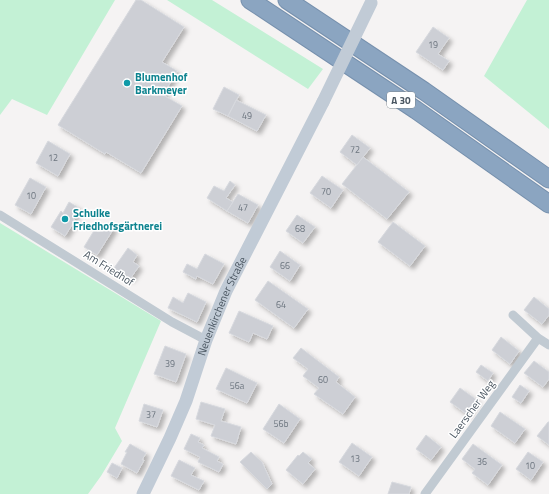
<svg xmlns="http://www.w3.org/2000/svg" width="549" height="494" viewBox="0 0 549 494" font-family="'Titillium Web',sans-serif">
  <defs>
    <filter id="shadow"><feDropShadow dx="3.5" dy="3.5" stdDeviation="2" flood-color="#0004"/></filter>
  </defs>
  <rect width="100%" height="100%" fill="#f5f3f3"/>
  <path fill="#c3f1d5" d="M0,0H115L47,115L12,99L0,115Z
    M167,0H212L323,69L308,89Z
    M527,0H549V129L484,76Z
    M0,223L161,321L115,428L122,441L101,476L88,494H0Z"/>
  <path fill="#cdcfd5" stroke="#d7d9de" filter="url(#shadow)" d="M136,0H141L184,27L162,62L177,71L163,95L182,106L141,173L106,152L105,154L58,125Z
    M433,27L449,38L438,54L449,61L443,70L416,52Z
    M224,87L239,95L228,116L213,109Z
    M236,100L266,115L257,131L228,116Z
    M352,135L370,148L357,165L340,152Z
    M48,141L70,154L58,176L36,163Z
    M363,157L409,192L387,219L342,184Z
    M322,176L343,190L331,208L310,193Z
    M30,178L46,187L31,214L15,205Z
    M230,181L235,185L226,198L233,202L227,211L207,198L214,186L224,191Z
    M238,194L258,205L248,223L227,211Z
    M69,202L79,208L73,219L75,220L65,236L51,227L61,211L63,213Z
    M297,215L315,227L303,243L286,231Z
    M393,222L425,246L410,266L378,242Z
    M105,223L114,228L97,255L84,247L95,229L99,232Z
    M128,248L137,255L133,262L139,266L130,279L114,268Z
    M280,251L300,265L290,281L270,267Z
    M205,254L224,264L213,284L197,276L196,279L183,272L187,264L197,269Z
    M268,281L308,309L294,328L255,300Z
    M188,293L206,302L197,322L168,308L173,297L183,303Z
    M534,297L549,309V315L542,324L524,310Z
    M239,311L273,326L267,339L253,333L249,342L229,333Z
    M501,337L519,351L510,364L492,350Z
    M165,346L186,354L176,382L154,374Z
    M301,348L339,377L336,382L355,397L343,414L314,394L319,388L303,376L308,369L293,358Z
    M534,361L549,372V379L543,387L524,373Z
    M481,365L493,373L488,381L476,372Z
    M226,368L257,383L247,403L216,389Z
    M520,385L529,391L521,403L512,397Z
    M460,388L477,400L467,414L450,402Z
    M201,402L225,409L221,421L241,427L236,444L211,436L215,425L196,419Z
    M144,404L163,410L157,427L139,421Z
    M279,404L300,419L284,443L263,429Z
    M500,412L525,429L515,443L491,426Z
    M548,422H549V445L537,436Z
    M191,434L200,438L198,442L204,445L202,448L219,457L217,461L223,464L219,472L198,462L200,457L184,449Z
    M426,435L441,447L431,460L416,449Z
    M352,443L372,457L359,476L339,462Z
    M130,444L146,453L142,460H144L137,473L121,464L127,452H125Z
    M473,444L502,465L488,485L472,473L475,469L462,459Z
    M251,452L262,462L272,484L267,489L240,462Z
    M303,452L312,459L308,463L315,469L303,484L286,470L298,455L299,456Z
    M528,452L543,462L531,480L516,469Z
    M179,460L195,468L191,475L204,481L199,490L171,476Z
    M112,463L122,468L117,478L107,472Z
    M392,482L411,487L409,494H388Z"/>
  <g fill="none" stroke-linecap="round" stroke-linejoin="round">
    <g stroke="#7690ad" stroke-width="19">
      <path id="highway" d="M250,0L416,110L549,204
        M287,0L424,91L549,179"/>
    </g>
    <path stroke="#c1cad2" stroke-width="9" d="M0,215L172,322L206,340
      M513,315L538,338L549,345
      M425,494L538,338"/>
    <path stroke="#c1cbd6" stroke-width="13" id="s1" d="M143,494L170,438L186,401L206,340L226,291L323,102"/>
    <use href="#highway" stroke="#8ba5c1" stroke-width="17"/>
    <path stroke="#c1cbd6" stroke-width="13" d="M323,102L371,3"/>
  </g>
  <g fill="#0f9aa8" stroke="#fff" stroke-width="1.5">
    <circle cx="127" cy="83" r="4"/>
    <circle cx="65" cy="219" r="4"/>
  </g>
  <g text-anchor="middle" stroke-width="3" stroke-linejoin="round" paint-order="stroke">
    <g font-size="9" fill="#6b747e">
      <text x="433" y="48">19</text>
      <text x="247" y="119">49</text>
      <text x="355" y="153">72</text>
      <text x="53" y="161">12</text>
      <text x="326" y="195">70</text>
      <text x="31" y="199">10</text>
      <text x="243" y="211">47</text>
      <text x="300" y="232">68</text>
      <text x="285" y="269">66</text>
      <text x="281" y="308">64</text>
      <text x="170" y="367">39</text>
      <text x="323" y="383">60</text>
      <text x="237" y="389">56a</text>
      <text x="151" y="418">37</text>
      <text x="281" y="427">56b</text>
      <text x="355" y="462">13</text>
      <text x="482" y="465">36</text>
      <text x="530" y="469">10</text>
    </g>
    <rect fill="#fff" stroke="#808990" stroke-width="1" x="387" y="92" width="28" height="16" rx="3"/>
    <g font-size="10" font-weight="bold" fill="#4a5661">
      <text x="401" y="104">A 30</text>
    </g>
    <g font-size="11" font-weight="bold" fill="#0d838f" stroke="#fff" text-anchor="start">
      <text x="135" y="81">Blumenhof<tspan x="135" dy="13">Barkmeyer</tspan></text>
      <text x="73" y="217">Schulke<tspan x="73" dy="13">Friedhofsgärtnerei</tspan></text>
    </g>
    <g font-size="11" fill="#4a5661" stroke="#fff">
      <text transform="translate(109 268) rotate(32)" y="4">Am Friedhof</text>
      <text dy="4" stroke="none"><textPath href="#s1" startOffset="204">Neuenkirchener Straße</textPath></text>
      <text transform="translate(472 409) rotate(-54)" y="4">Laerscher Weg</text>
    </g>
  </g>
</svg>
